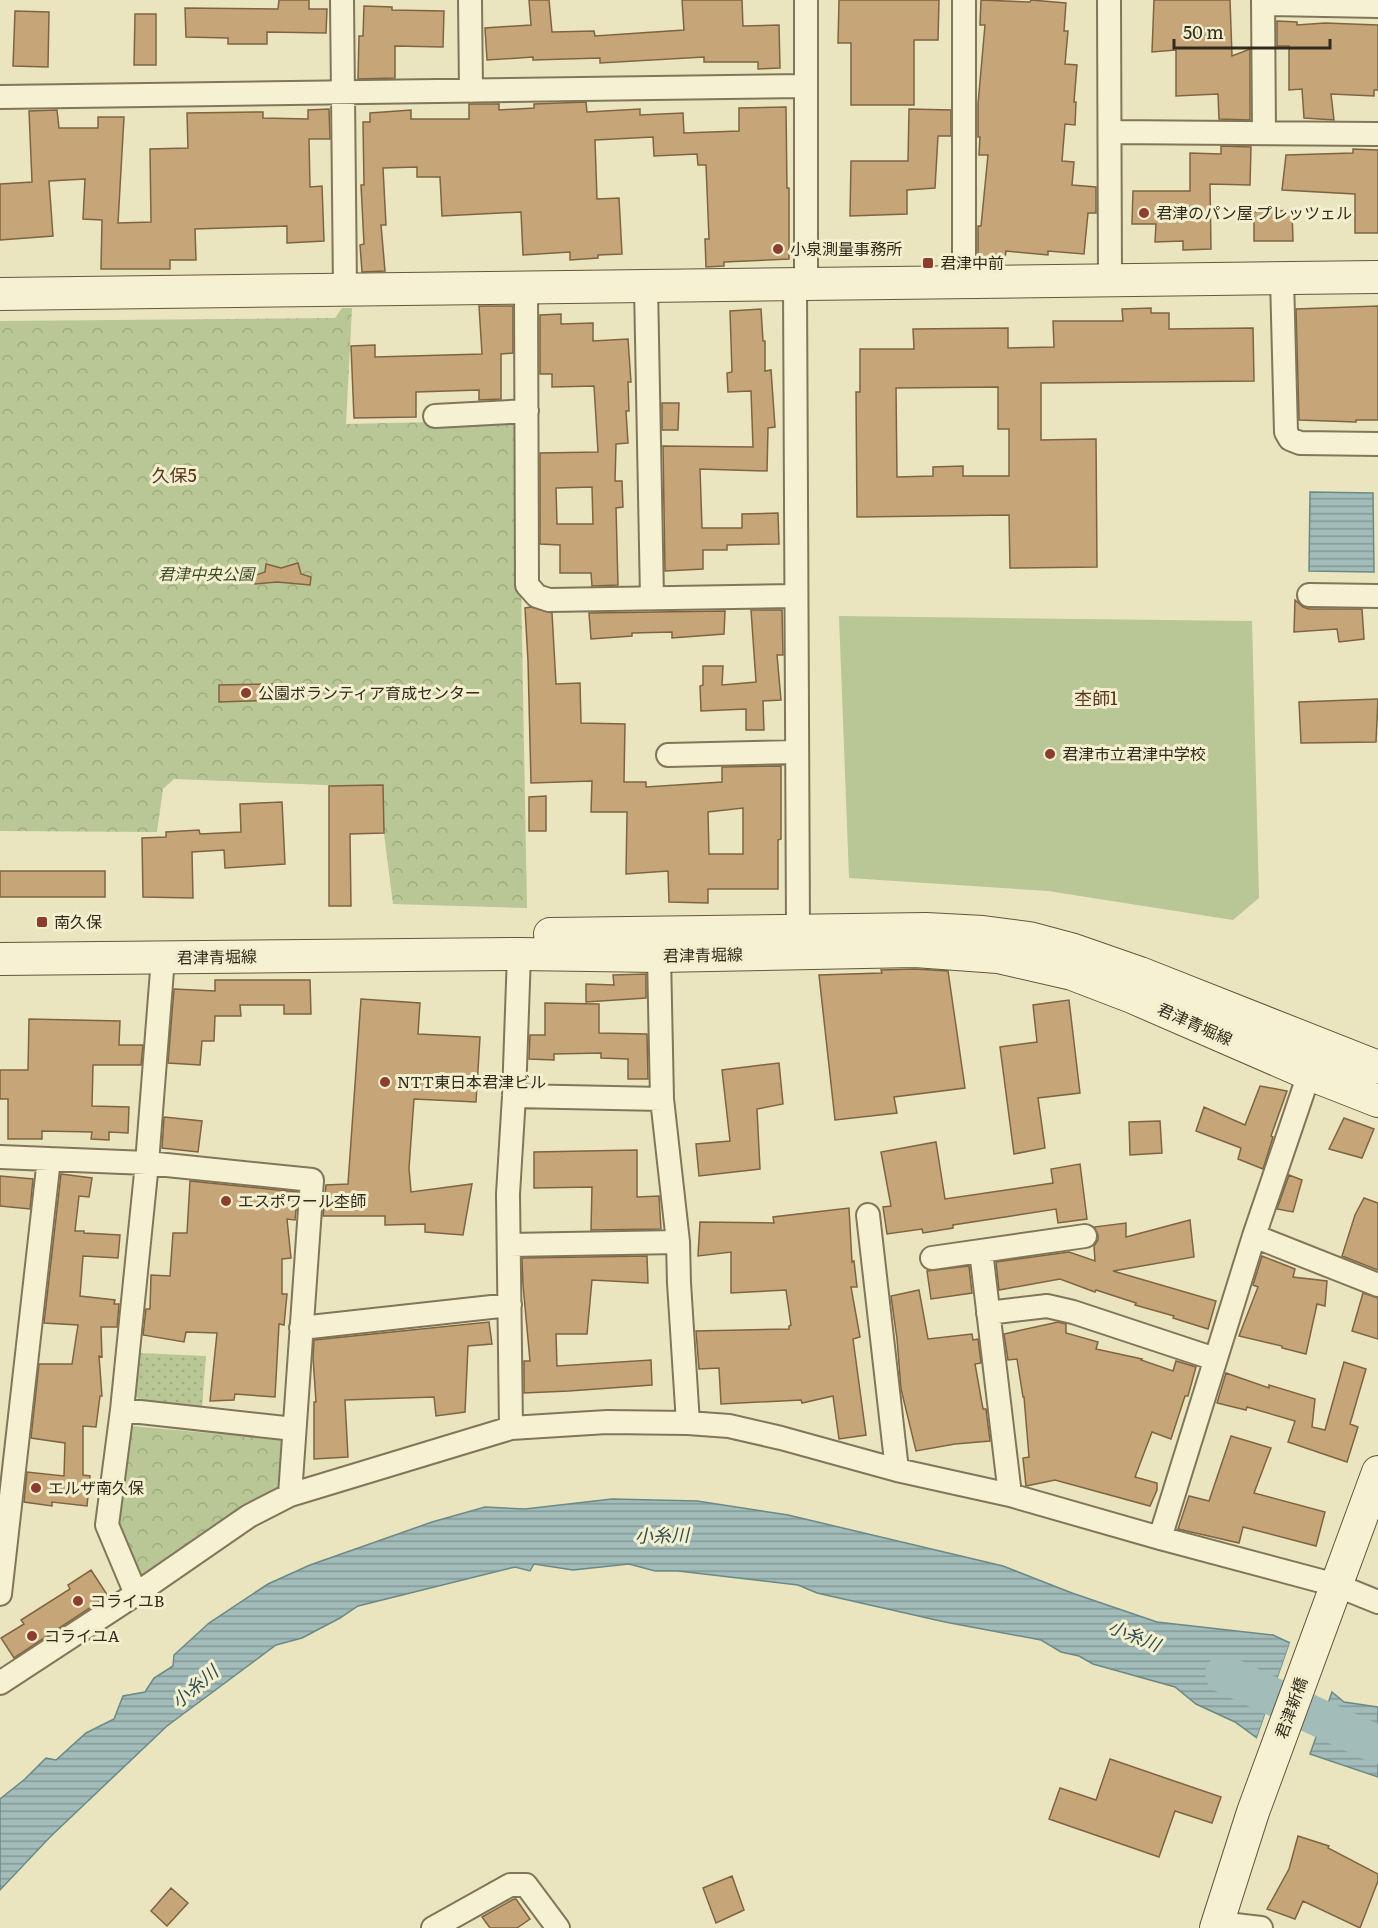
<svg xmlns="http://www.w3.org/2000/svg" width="1378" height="1928" viewBox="0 0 1378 1928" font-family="Literata,'Noto Sans JP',serif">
  <defs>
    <pattern id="grass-dots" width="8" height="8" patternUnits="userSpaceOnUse" patternTransform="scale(1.5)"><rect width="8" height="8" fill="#b8c795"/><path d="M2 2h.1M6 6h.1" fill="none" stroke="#9fab80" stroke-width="1.8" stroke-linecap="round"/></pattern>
    <pattern id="forest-crowns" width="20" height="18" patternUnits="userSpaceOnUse" patternTransform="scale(1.5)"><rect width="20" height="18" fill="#b8c795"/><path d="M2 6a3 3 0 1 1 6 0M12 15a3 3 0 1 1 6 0" fill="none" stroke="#9fab80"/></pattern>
    <pattern id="water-rules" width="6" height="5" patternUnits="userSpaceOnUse" patternTransform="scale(1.5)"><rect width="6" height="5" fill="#a2bcb9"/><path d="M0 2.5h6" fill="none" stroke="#859996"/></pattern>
  </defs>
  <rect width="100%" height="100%" fill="#eae5bf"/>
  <path fill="url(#grass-dots)" d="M139,1353L206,1356L202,1408L143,1402L135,1396Z"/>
  <path fill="url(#forest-crowns)" d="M342,308H352L346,424L518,420L527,908L393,904L378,787L174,779L163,789L157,832L0,831V321L335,318Z
    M132,1426L284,1440L283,1484L273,1495L147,1579L135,1574L115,1529L129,1430Z"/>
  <path fill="#b8c795" d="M839,616L1252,621L1259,898L1233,920L1048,891L849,878Z"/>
  <path fill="url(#water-rules)" stroke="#6a8987" stroke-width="1.5" d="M1310,492L1373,493L1374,572L1309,571Z
    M612,1499L697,1501L788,1515L1003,1566L1072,1593L1157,1622L1273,1635L1290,1643L1257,1738L1235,1722L1196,1704L1175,1687L1093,1664L1079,1656L1061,1652L1041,1640L945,1622L817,1593L798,1585L678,1571H655L629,1564L573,1570L534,1564L530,1571L515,1567L358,1606L340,1618L302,1638L276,1645L167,1726L50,1837L0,1890V1799L25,1779L46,1758L56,1760L86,1733L114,1719L123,1696L145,1692L154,1678L173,1666L174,1655L209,1623L268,1584L310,1565L432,1522L485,1507L525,1509Z
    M1332,1692L1344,1702L1378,1707V1777L1310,1754Z"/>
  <path fill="#eae5bf" d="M1291,1640L1293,1644L1259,1739L1256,1741Z"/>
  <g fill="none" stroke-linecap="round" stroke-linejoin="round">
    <path stroke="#a2bcb9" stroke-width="38" d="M1224,1674L1378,1745"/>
  </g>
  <path fill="#c6a678" stroke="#7f6441" stroke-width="1.5" fill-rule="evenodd" d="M279,0H309V9H327L326,33L267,32V44H228V38L186,37L185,8L278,9Z
    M529,0H549L552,32L594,31L595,36L684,30L682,0H742L743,26L779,25L780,68L758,69V62H704V57L600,63V58L533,60V57L487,60L485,28L531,25Z
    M839,0H939L938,40H914V105H851V43H838Z
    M981,0L1030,2L1031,0L1066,3L1064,31H1068L1065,64L1077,65L1074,102H1076L1075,125L1065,124L1062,161L1074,162L1072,185L1096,187V213H1088L1084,254L1048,251V255L1006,251L1005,258L978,256V226H981L988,155H979L980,137H978V104L985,25H980Z
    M1154,0H1230L1232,56L1250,49V120L1219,119L1218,94L1176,96V50L1152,52Z
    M364,6L392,7V10L444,11L443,47L395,46V78L358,79L359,36H363Z
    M15,11L49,12L48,67L13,66Z
    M135,14H156V65H134Z
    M1277,21L1297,22V25L1325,23L1378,25V90H1374V96L1331,94L1334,120L1304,118L1302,89L1289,90V46H1277Z
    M586,102L587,112L640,109V115L683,113L684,133L739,131V108L786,107L787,188H789V259L724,262V266L706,267L705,239H709L706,165H698L697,154L654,156L653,137L595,140L597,199L619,198L622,254L598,255V258L570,260V252L523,255L521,212L442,216L440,177H417V167L383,168L386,225H381L385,271L362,272L360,245L364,244L361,185H364L363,122H370V113L411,110V119H469V104H499V110L534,108V104Z
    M329,109L330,139H309L310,187L322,186L324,241L287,243V226L195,229L196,260H170V269H101L102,220L83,219L85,179L49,181L53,236L0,240V184L32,182L29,111L57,110L59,128H98V117H124L118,223L151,222L150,149L188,148L187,113L263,112V118L308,119V110Z
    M909,109L951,110V136H938L935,188L907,190V214L850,216L851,161H908Z
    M1221,146L1251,147L1250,185L1210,184L1211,249L1183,250V241L1155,242L1156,224H1132L1133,191H1190V153L1221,154Z
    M1353,149L1378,150V233H1355V194L1282,190L1286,155L1353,153Z
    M1292,210L1293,241H1254V212Z
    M479,306H513V353L501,354V399L479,400V390L416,392V417L354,418L351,346L375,345V357L482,354Z
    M1378,306V420H1356V422L1299,420L1296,309Z
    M1151,308V313H1169V329L1253,328L1254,381L1041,383V440L1096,439L1097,567L1010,568L1009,515L857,517L856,392H860V349H914L913,329L1008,328V348L1054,347L1053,321H1123L1122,309ZM998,387V429H1009V476H963V466L933,467V476L897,477L896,388Z
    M761,309L763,341H765V371L771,370L775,427L768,428L767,471L700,469L702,528H742V514L778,513L779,544L727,545V550H703V569L665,571L663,446L753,447L751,391L728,392L727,373L732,372L730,311Z
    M561,314V324L593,323V341L628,339L631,382H628L629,411H626L628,443L616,444L615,481H622L623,507L616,508L618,585L592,586L591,573H560V545L540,544V453L598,452L594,386L552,387V374H540V315ZM592,487L593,524H557L556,488Z
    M662,403H679L678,430H662Z
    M298,563L301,574L311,577L310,585L277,582L255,584L253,576L265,572L266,564L281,568Z
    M1295,600L1303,607L1309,609H1362L1364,639L1339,642L1337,629L1294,632Z
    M531,607L552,613L556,684L580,683L581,723L625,724L624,782H646V787L722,782V767L781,766V839L778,840V889H708V903L669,902L668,871L626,874L627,812H591L592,781L531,783L528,661L525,608ZM743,808V854H709L708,812Z
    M751,610H782L783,655H777L781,700L763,701L764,730H746V709L701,711L700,686L703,685V666H723L722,685L756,682Z
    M725,611L724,634L672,638V632L632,633V636L591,639L589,613Z
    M273,684L274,700L219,702V685Z
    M1378,699L1376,742L1301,743L1299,702Z
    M383,785L384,833L350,834L351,906H329V786Z
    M546,796V831H529V797Z
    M282,802L285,864L225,868L224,850L192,852L193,898L143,897L142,838L166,837V832L199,830L200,834L241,832L240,804Z
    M0,871H105V897H0Z
    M915,969L948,971L965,1088L894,1097L897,1113L835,1120L819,975L882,973L881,970Z
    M646,974V998L586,1002V984L614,985L613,975Z
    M215,980H310L311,1014H284V1005H240L241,1016H215L214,1041H202L200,1065L168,1063L174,989L215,991Z
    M361,999L420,1003L418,1034L480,1037L476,1102L414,1099L409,1168L411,1192L472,1184L463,1235L425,1232V1224L385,1225V1216H323L326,1185L348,1184Z
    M1069,1000L1080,1093L1038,1098L1045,1148L1014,1154L1000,1047L1037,1042L1033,1005Z
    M545,1003L599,1004V1033L647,1034L648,1079H628V1059L601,1058V1053L554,1054V1060L529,1059L530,1035H545Z
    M29,1019L120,1021L119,1045H143L141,1065H93L92,1106L129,1107L128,1133L109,1132V1140L91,1139L92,1132L42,1131V1139H8V1099H0V1070H28Z
    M779,1063L783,1104L757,1109L760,1169L699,1176L696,1144L730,1141L722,1070Z
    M1260,1086L1287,1091L1271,1136L1273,1137L1263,1169L1238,1159L1241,1148L1196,1131L1204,1107L1245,1125Z
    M164,1117L202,1121L198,1152L162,1148Z
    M1344,1118L1374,1129L1362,1158L1329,1149Z
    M1160,1121L1162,1153L1130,1155L1129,1122Z
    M936,1142L945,1199L1053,1183L1051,1169L1080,1164L1087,1219L1058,1223L1056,1209L953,1225V1228L923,1233L922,1229L887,1234L883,1207L891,1206L881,1152Z
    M637,1150V1197L659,1196L661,1229L591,1230L592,1187L534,1188V1152Z
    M61,1174L92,1178L89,1197L79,1196L75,1231H84V1233L120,1235L118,1258L83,1256L80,1296L115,1300L114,1304H119L117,1327H101L102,1357L99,1356L102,1396H100L96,1427L83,1426V1475L90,1476L87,1506L52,1502V1506L24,1502L27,1472L64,1476L65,1443L31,1438L39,1364H72L78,1325L44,1323Z
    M1289,1175L1302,1180L1293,1212L1277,1209Z
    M0,1176L33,1179L30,1209L0,1206Z
    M190,1181L298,1192L295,1220L287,1219L291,1258L282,1259V1294H287L284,1325L279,1324L275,1397L235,1394L234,1400L210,1401L217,1333L186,1332L184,1342L143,1335L146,1309H150L151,1275L170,1276L173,1233H187Z
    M1364,1198L1378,1203V1270L1342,1256L1355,1215Z
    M849,1208L852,1262L854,1261L857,1287H851L860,1337L853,1339L866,1435L839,1439L833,1396L802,1403L801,1400L721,1404L719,1368L699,1369L696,1331L789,1329V1326L791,1325L786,1290L731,1293V1252L698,1256L700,1222L774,1223L773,1217Z
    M1190,1220L1194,1257L1113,1271L1216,1301L1208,1329L1173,1318L1174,1316L1135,1305L1136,1303L1096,1290L1095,1292L1060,1279L999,1290L996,1262L1069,1252L1095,1261L1094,1246L1098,1240V1235L1094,1227L1126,1223V1237Z
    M647,1256L648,1283L592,1280L587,1334H556L557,1366L651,1360L652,1385L569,1391L524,1393V1361H530L523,1285L522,1258Z
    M1262,1256L1295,1269L1293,1277L1327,1281L1325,1306L1317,1304L1306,1354L1282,1348V1346L1239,1336L1258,1287L1253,1285Z
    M969,1266L972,1293L931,1299L927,1271Z
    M919,1290L928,1339L972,1334L973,1340L978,1339L981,1363L975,1364L983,1409H986L990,1441L955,1444L916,1451L901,1389L897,1339L891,1296Z
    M1363,1293L1378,1298V1339L1352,1331Z
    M489,1322L492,1344L468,1346L465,1412L436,1416L434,1397L345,1400L348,1457L314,1459V1402H316L313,1357L314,1340Z
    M1058,1322L1066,1324V1333L1098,1342L1096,1349L1142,1359L1141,1360L1173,1371L1176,1361L1196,1367L1188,1396H1185L1171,1439L1152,1432L1135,1477L1157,1483V1490L1150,1506L1055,1480L1026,1486L1023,1458L1029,1457L1024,1397H1023L1017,1359L1008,1360L1004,1334Z
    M1344,1362L1366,1369L1350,1424L1358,1427L1347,1462L1288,1442L1295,1421L1247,1407L1246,1410L1217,1403L1226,1373L1269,1388V1385L1315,1399L1312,1427L1325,1430Z
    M1231,1436L1271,1448L1254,1493L1325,1512L1316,1546L1243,1527L1239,1543L1178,1529L1189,1496L1209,1501Z
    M91,1570L108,1596L14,1658L1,1638L24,1624L21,1620L70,1589L68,1585Z
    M1110,1759L1221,1797L1212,1823L1175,1811L1159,1857L1049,1819L1060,1788L1096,1800Z
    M1298,1836L1329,1846L1328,1848L1378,1874V1881L1360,1928L1303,1901L1295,1919L1267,1909L1289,1869Z
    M732,1876L744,1910L716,1923L703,1888Z
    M171,1888L188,1903L167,1926L151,1911Z
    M514,1899H516L530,1919L517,1928H490L482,1917Z"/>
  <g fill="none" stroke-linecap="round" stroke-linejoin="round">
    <g stroke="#817659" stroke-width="26">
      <path id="street" d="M342,0L345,289
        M470,0L471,91
        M806,0V283
        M964,0V282
        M1109,0L1110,280
        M1263,0L1264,133
        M1263,4L1378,6
        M0,97L806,86
        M1110,132L1378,134
        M1282,278L1286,432L1290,439L1300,443L1378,444
        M795,284L798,930
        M646,286L652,598
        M526,287L527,585L537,596L549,600L796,596
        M435,416L527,411
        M1309,595L1378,596
        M668,755L797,752
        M659,956L662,1099L678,1242L679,1283L688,1423
        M514,1096L662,1099
        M0,1157L147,1163L312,1180L290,1495
        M868,1215L897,1470
        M1254,1236L1378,1285
        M509,1245L678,1242
        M981,1251L1010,1495
        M932,1258L1085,1236
        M988,1313L1047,1306L1073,1312L1215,1359
        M301,1328L510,1305
        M122,1410L294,1429
        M511,1428L508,1194L514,1096L519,954
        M1160,1538L1254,1236L1309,1074
        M0,1594L49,1159
        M136,1594L107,1525L122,1410L147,1163L163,958
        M0,1683L136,1594L249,1516L290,1495L511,1428L607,1422L688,1423L729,1426L781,1438L897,1470L1010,1495L1160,1538L1336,1585L1378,1602
        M1218,1923L1261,1928
        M433,1928L510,1885H526L558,1928"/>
    </g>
    <g stroke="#63573c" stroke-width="34">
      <path id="secondary" d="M0,294L1378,277
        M550,934L926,929L983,932L1029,938L1074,950L1140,973L1378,1067
        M0,959L519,954L659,956L915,951L998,957L1072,974L1132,997L1309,1074L1378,1101
        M1216,1928L1253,1812L1378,1472"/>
    </g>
    <use href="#street" stroke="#f6f1d2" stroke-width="22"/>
    <use href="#secondary" stroke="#f6f1d2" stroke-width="32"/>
  </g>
  <g fill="#8c3e2e" stroke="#f2eece" stroke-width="2">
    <circle cx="1144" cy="213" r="6"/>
    <circle cx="778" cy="249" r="6"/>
    <rect x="922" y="257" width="12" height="12" rx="3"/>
    <circle cx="246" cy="693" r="6"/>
    <circle cx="1050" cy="754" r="6"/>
    <rect x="36" y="916" width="12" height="12" rx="3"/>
    <circle cx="385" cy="1082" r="6"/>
    <circle cx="226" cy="1201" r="6"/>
    <circle cx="36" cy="1488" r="6"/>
    <circle cx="78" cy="1601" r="6"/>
    <circle cx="32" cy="1636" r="6"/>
  </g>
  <g text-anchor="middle" stroke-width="6" stroke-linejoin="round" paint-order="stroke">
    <g font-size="16" fill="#322b1c" stroke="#f2eece" text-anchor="start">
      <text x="1156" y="219">君津のパン屋 プレッツェル</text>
      <text x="790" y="255">小泉測量事務所</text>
      <text x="940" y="269">君津中前</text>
      <text x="258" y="699">公園ボランティア育成センター</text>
      <text x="1062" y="760">君津市立君津中学校</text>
      <text x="54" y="928">南久保</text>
      <text x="397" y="1088">NTT東日本君津ビル</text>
      <text x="238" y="1207">エスポワール杢師</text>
      <text x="48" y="1494">エルザ南久保</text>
      <text x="90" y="1607">コライユB</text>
      <text x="44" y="1642">コライユA</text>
    </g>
    <g font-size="16" font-style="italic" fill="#3c4d25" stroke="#f2eece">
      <text x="206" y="580">君津中央公園</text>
    </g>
    <g font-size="16" fill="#322b1c" stroke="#f2eece">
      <text transform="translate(703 955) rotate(-1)" y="6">君津青堀線</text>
      <text transform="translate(217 957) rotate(-1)" y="6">君津青堀線</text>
      <text transform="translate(1195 1024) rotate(24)" y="6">君津青堀線</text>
      <text transform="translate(1291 1708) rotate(-70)" y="6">君津新橋</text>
    </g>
    <g font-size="18" fill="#5b361f" stroke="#f2eece">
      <text x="174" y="482">久保5</text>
      <text x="1096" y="705">杢師1</text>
    </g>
    <g font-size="18" font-style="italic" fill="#2d4d51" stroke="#f2eece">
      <text transform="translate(662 1536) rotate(-1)" y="6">小糸川</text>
      <text transform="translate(1134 1636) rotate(22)" y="6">小糸川</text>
      <text transform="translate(195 1687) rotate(-40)" y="6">小糸川</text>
    </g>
  </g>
  <path d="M1174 39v9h156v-9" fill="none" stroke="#322b1c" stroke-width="3"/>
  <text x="1183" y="39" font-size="18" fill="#322b1c" stroke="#f2eece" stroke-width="4.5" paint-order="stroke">50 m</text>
</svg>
